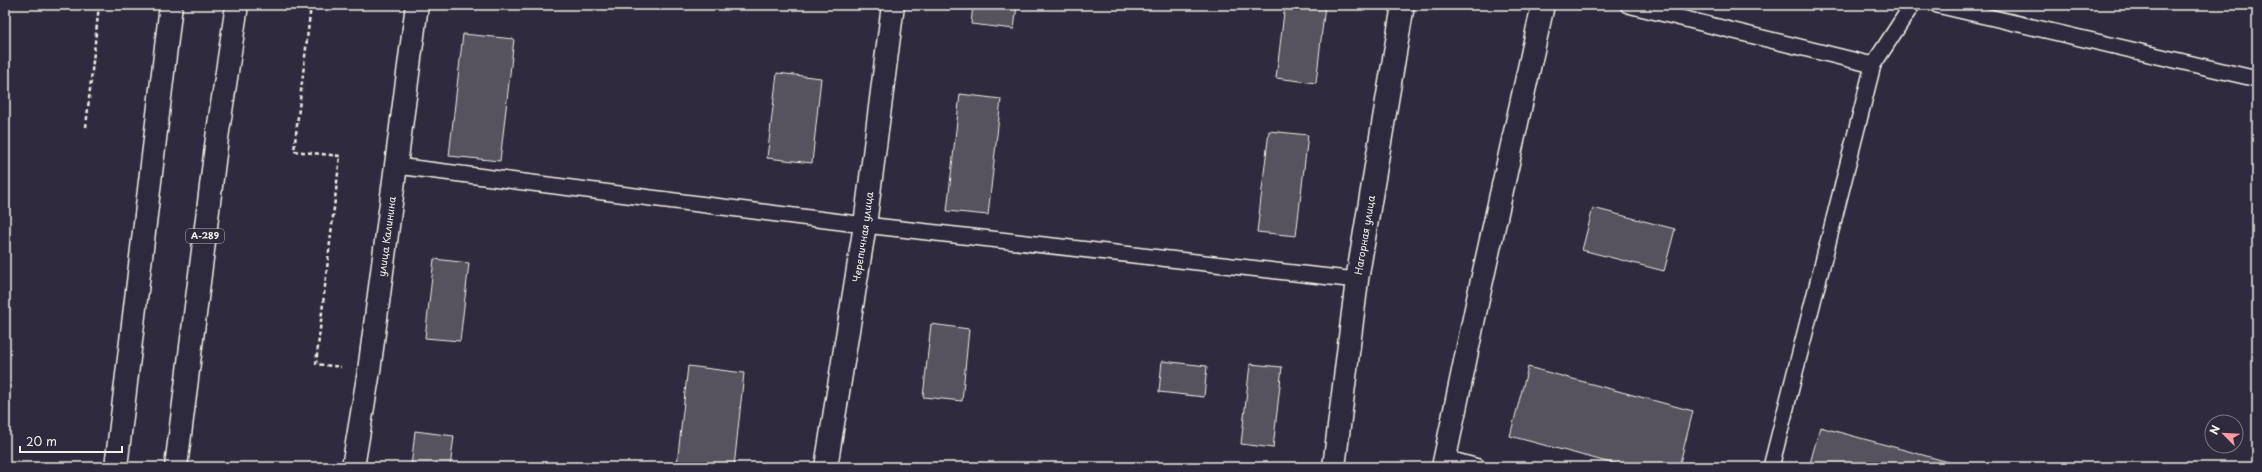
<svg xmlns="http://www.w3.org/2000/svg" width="2262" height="472" viewBox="0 0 2262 472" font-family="'Playpen Sans',sans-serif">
  <rect width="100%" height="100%" fill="#2f2a3d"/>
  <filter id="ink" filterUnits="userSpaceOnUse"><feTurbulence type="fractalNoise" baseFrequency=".025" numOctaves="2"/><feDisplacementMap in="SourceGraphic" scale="8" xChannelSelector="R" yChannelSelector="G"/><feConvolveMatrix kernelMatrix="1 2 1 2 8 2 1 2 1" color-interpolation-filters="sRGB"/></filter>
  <g filter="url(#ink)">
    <path fill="#56525f" stroke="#f4f1e8" d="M973,5H1017L1014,29L971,24Z
      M1285,5H1325L1316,83L1276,78Z
      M2234,5H2257V11Z
      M463,34L514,39L500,161L449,156Z
      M777,73L821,78L812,163L767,158Z
      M960,94L1001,99L988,215L947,211Z
      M1269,131L1308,135L1296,236L1257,232Z
      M1593,208L1675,229L1664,271L1582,250Z
      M434,259L469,263L460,341L425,338Z
      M931,324L969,329L962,401L923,397Z
      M1162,361L1207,366L1204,397L1159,392Z
      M1250,364L1282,367L1273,448L1241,444Z
      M688,366L744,373L734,467H701L677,464Z
      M1528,367L1693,411L1679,467H1626L1510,436Z
      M1820,427L1967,467H1809Z
      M415,431L454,436L450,467H411Z"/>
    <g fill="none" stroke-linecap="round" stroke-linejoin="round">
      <g stroke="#f4f1e8" stroke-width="18">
        <path id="lane" d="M1628,5L1873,65L1771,467
          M1937,5L2257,79
          M1873,65L1912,5
          M397,166L865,225L1357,280
          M1445,458L1478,467"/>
      </g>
      <g stroke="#f4f1e8" stroke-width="25">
        <g id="street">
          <path id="s1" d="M353,467L369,371L417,5"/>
          <path id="s2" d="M826,467L865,225L893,5"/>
          <path id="s3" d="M1334,467L1357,280L1403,5"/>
          <path d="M1443,467L1479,294L1543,5"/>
        </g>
      </g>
      <g stroke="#f4f1e8" stroke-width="25">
        <path id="highway" d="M116,467L171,5
          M176,467L217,138L237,5"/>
      </g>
      <path stroke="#f4f1e8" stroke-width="2.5" stroke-dasharray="4 3" stroke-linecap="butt" d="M311,5L294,151L340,156L316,364L341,367
        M86,127L99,5"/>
      <use href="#lane" stroke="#2f2a3d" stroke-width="15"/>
      <use href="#street" stroke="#2f2a3d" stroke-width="22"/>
      <use href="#highway" stroke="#2f2a3d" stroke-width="22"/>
    </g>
  </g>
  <g text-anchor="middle" stroke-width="3" stroke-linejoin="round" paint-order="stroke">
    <rect fill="#2f2a3d" stroke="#b9b5b5" stroke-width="1" x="186" y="229" width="38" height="14" rx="3"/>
    <g font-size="9" font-weight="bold" fill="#f4f1e8">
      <text x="205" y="239">А-289</text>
    </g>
    <g font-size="10" fill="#f4f1e8" stroke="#2f2a3d">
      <text dy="4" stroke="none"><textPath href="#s3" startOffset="234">Нагорная улица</textPath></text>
      <text dy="4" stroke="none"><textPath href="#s1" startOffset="233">улица Калинина</textPath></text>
      <text dy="4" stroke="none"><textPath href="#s2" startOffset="233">Черепичная улица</textPath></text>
    </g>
  </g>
  <rect width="2262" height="472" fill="none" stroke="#2f2a3d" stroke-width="20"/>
  <rect x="10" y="10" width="2242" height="452" fill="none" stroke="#f4f1e8" stroke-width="1.5" filter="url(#ink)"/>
  <g transform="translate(2224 434) rotate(294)"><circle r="19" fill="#2f2a3d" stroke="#7e7a81"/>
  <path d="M0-3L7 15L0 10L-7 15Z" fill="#ff9aa2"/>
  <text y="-6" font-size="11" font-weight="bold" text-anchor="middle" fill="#f4f1e8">N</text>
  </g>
  <path d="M20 446v6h102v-6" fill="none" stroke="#f4f1e8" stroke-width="2"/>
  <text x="26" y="446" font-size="12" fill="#f4f1e8" stroke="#2f2a3d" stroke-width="3" paint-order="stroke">20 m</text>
</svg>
